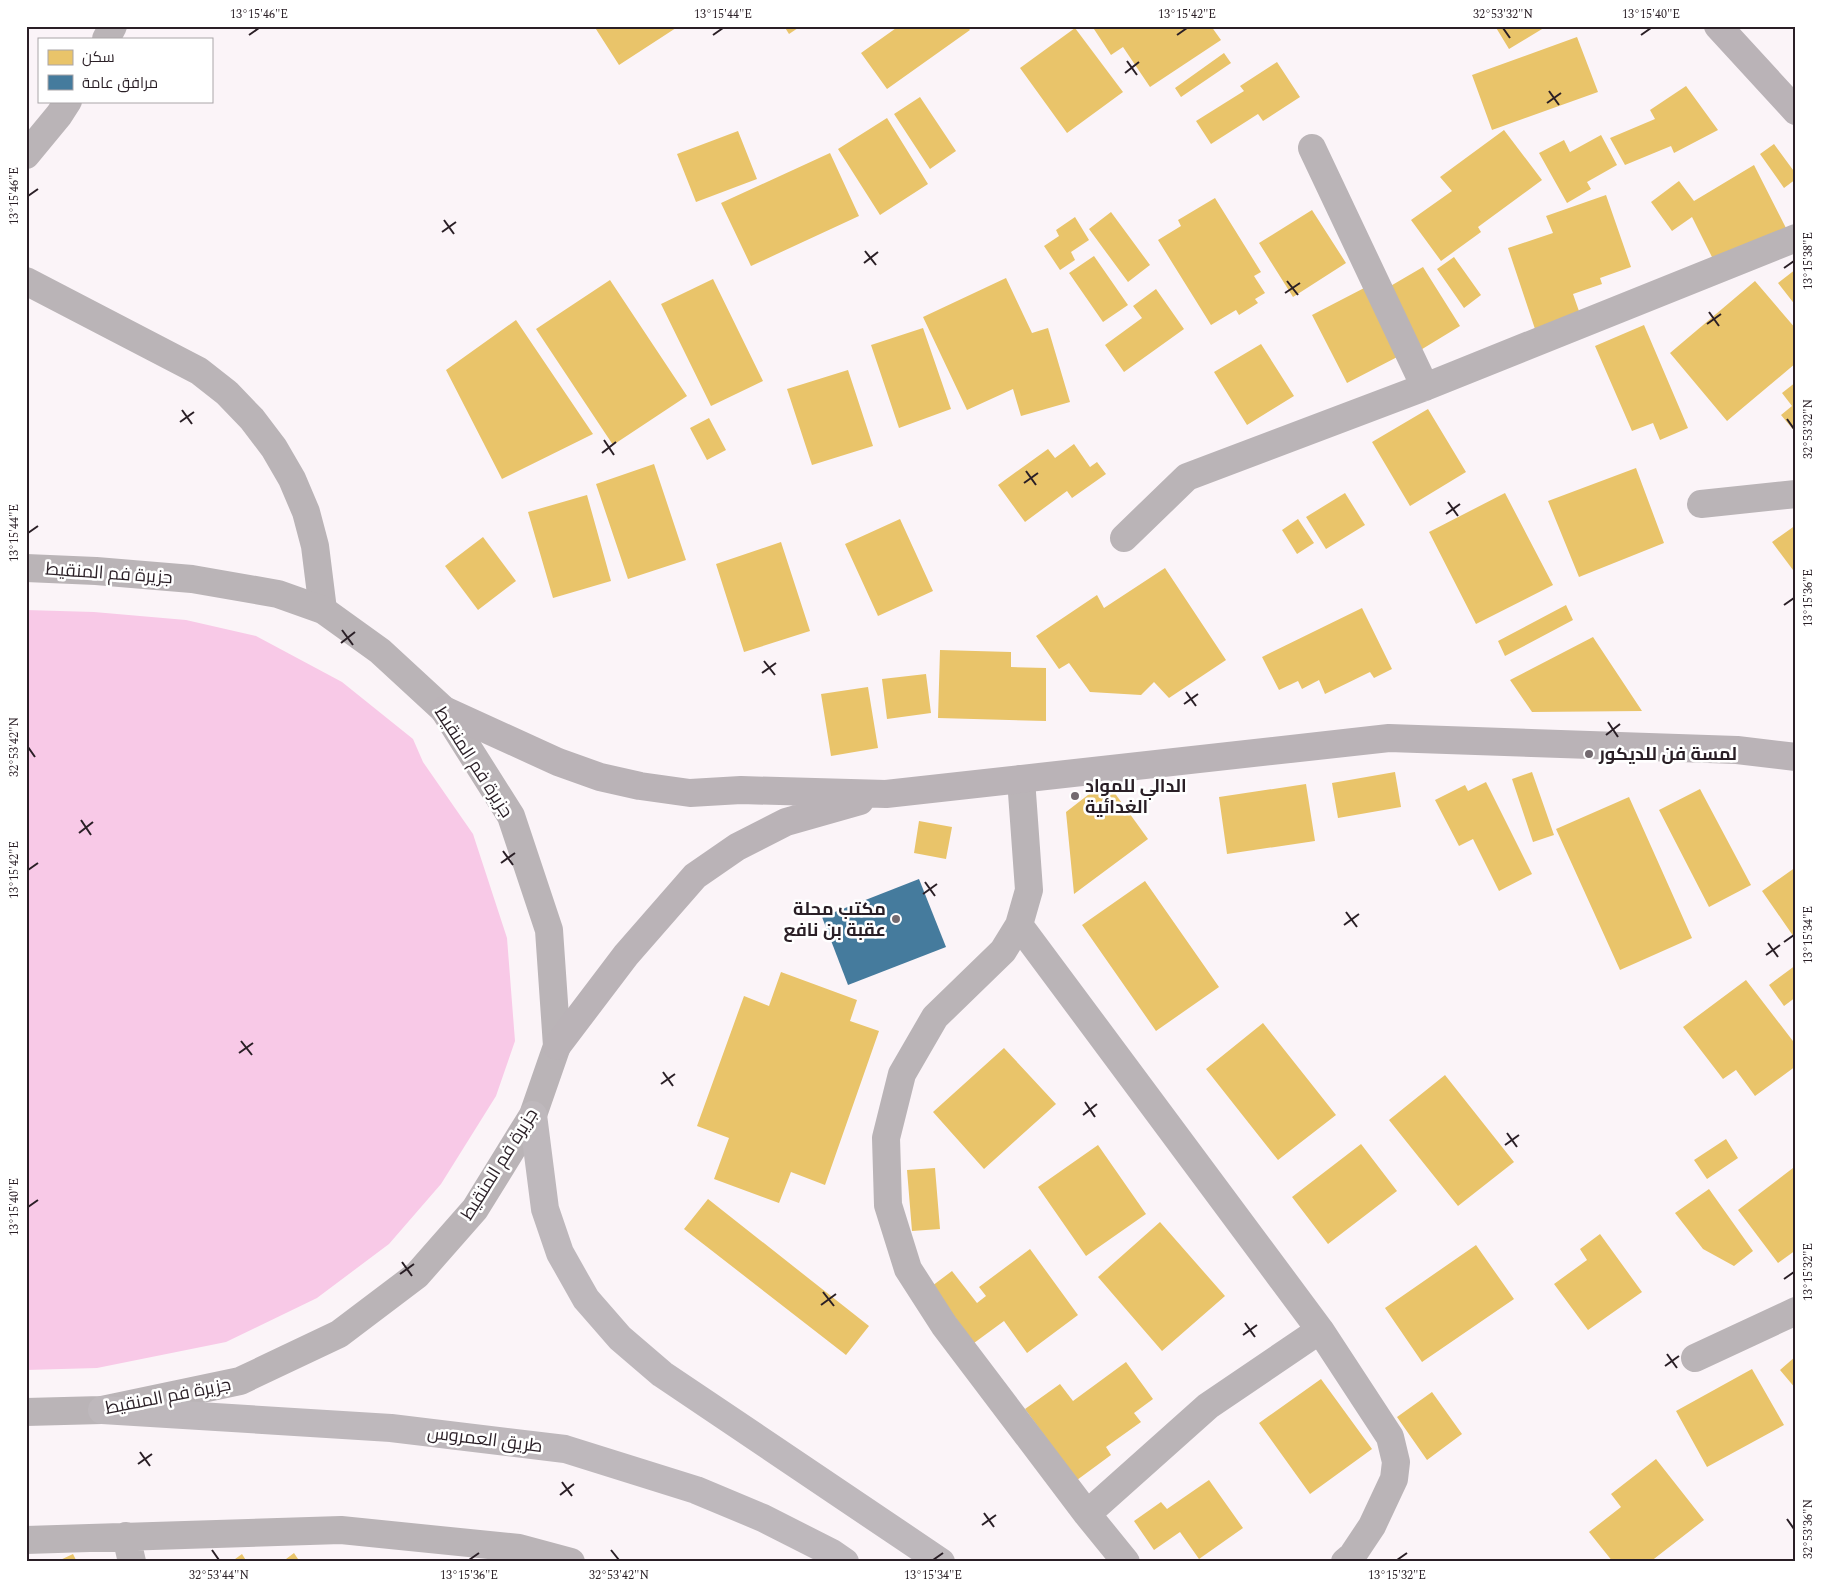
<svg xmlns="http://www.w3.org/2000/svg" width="1822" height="1588" viewBox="0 0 1822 1588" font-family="Spectral,Cairo,serif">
  <rect width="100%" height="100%" fill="#fbf4f8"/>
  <path fill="#f8c9e7" d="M26,610L94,612L186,620L256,636L342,682L413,739L423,762L473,834L507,938L515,1041L496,1096L441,1184L389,1244L317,1298L226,1342L97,1368L26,1370Z"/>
  <path fill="#e9c46a" d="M594,26H679L619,65Z
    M784,26H801L789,34Z
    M899,26H967L970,30L887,89L861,53Z
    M1092,26H1211L1221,40L1150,87L1123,47L1111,55Z
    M1495,26H1547L1509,49Z
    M1075,28L1123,92L1067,133L1020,68Z
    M1577,37L1598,92L1492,130L1472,75Z
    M1224,53L1231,63L1181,97L1175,88Z
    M1277,62L1300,97L1263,121L1258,114L1211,144L1196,121L1244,91L1240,86Z
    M1686,86L1718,130L1674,153L1671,146L1625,165L1610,138L1655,119L1650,110Z
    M920,97L956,151L930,169L894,114Z
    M887,118L928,184L880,215L838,149Z
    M1504,130L1542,180L1478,227L1481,232L1441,261L1411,220L1452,191L1440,177Z
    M738,131L757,179L696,202L677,154Z
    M1601,135L1617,165L1587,182L1591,189L1567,203L1539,153L1564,140L1570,152Z
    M1774,144L1796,174V179L1784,188L1760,154Z
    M830,153L859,216L751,266L721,203Z
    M1754,165L1786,228L1713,259L1692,217L1672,231L1651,202L1679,181L1694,201Z
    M1606,195L1631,267L1600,278L1602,284L1573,294L1580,314L1535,329L1508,248L1553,233L1546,216Z
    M1215,198L1261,272L1254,276L1265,293L1255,299L1258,303L1239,315L1236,310L1211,325L1158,240L1181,226L1178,220Z
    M1312,210L1346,263L1293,297L1259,243Z
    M1111,212L1150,265L1128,282L1089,229Z
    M1075,217L1089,240L1071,252L1075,260L1060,270L1044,246L1059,236L1056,230Z
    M1094,256L1128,305L1103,322L1069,273Z
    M1454,257L1481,295L1464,308L1437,269Z
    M1423,267L1460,326L1419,351L1382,291Z
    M1796,269V306L1778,283Z
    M1006,278L1032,333L1048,328L1070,402L1021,416L1013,389L967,410L923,317Z
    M713,279L763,381L711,406L661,304Z
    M610,280L687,396L613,445L536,329Z
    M1755,281L1796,329V363L1727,421L1670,353Z
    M1368,286L1403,354L1347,383L1312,315Z
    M1156,289L1184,329L1124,372L1105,345L1142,318L1133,306Z
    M516,320L593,434L502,479L446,370Z
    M1644,325L1688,428L1660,440L1653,423L1632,431L1595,346Z
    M923,328L951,409L899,428L871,345Z
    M1261,344L1294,396L1247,425L1214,372Z
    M848,370L873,446L812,465L787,389Z
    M1796,382V433L1781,415L1792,406L1782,393Z
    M1428,409L1466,472L1410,506L1372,442Z
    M709,418L726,450L707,460L690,428Z
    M1074,444L1090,467L1097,462L1106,474L1072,498L1067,491L1025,522L998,485L1048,449L1055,458Z
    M654,464L686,560L628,579L596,484Z
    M1636,468L1664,543L1579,577L1548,501Z
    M1345,493L1365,525L1326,549L1306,517Z
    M1505,493L1553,585L1476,624L1429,532Z
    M587,495L611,581L553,598L528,512Z
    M900,519L933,591L878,616L845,544Z
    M1298,519L1314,543L1297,554L1282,530Z
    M1796,525V574L1772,542Z
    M483,537L516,581L478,610L445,566Z
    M781,542L810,631L744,652L716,564Z
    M1165,568L1226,660L1169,698L1154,682L1141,695L1090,692L1069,663L1059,669L1036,636L1097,595L1104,608Z
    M1566,605L1573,620L1505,656L1498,641Z
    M1362,608L1392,669L1374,678L1370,672L1325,694L1319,680L1302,689L1298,681L1279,690L1262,657Z
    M1593,637L1642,711L1532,712L1510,680Z
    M940,650L1011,652V667L1046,668V721L938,718Z
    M926,674L931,713L887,719L882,679Z
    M868,687L878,748L831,756L821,694Z
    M1395,772L1401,807L1338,818L1332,783Z
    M1532,772L1554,835L1533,842L1512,779Z
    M1106,781L1148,839L1074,894L1066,812Z
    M1486,782L1532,874L1499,891L1473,839L1459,846L1435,800L1465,785L1468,791Z
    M1306,784L1315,841L1227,854L1219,797Z
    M1700,789L1751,885L1709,907L1659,810Z
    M1629,797L1692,938L1620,970L1556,829Z
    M919,821L952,827L946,859L914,853Z
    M1796,867V940L1762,891Z
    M1145,881L1219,987L1156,1031L1082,925Z
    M1796,965V997L1784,1006L1769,985Z
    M781,972L857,1000L850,1021L879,1031L825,1185L791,1172L779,1203L714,1179L729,1138L697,1126L744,996L769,1006Z
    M1746,980L1796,1045V1066L1755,1096L1736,1070L1723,1079L1683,1027Z
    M1263,1023L1336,1115L1278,1160L1206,1069Z
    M1004,1048L1056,1104L984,1169L933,1112Z
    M1445,1075L1514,1162L1458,1206L1389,1120Z
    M1726,1139L1738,1158L1707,1179L1694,1160Z
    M1361,1144L1397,1191L1328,1244L1292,1197Z
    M1098,1145L1146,1214L1086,1256L1038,1187Z
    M935,1168L940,1229L912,1231L907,1170Z
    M1793,1168L1796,1171V1250L1778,1263L1738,1210Z
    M1709,1189L1753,1251L1734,1266L1703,1249L1675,1213Z
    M708,1199L869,1326L846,1355L684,1229Z
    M1160,1222L1225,1296L1162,1351L1098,1277Z
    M1600,1234L1642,1292L1588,1330L1554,1284L1587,1260L1580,1249Z
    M1476,1245L1514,1299L1422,1362L1385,1308Z
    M1030,1249L1078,1315L1027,1353L1004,1321L974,1343L932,1286L952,1271L977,1303L986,1296L979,1287Z
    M1796,1356V1389L1780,1370Z
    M1126,1362L1153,1399L1134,1413L1141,1422L1106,1447L1111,1455L1077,1480L1025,1409L1060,1384L1073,1401Z
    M1752,1369L1784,1425L1707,1467L1676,1411Z
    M1321,1379L1372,1449L1310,1494L1259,1423Z
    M1432,1392L1462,1434L1427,1460L1397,1417Z
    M1656,1459L1704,1520L1650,1562H1613L1589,1532L1621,1507L1611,1494Z
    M1209,1480L1243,1528L1199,1559L1180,1532L1154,1550L1134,1521L1161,1502L1167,1509Z
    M294,1553L300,1562H282Z
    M73,1554L77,1562H56Z
    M242,1554L247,1562H231Z"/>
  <path fill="#457b9d" d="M919,879L946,947L848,985L822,917Z"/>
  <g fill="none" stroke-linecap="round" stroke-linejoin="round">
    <path stroke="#bab4b7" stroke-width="28" d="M106,39L113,26
      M1312,148L1425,387
      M26,155L59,115L68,101
      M26,281L199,371L227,393L252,419L274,448L292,479L306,512L315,546L323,610
      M1701,504L1796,494
      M1124,538L1187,477L1425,387L1796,238
      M1021,779L1029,890L1019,925L1003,951L935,1017L902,1074L886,1138L888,1205L908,1269L944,1325L1087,1514L1126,1562
      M1019,925L1320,1330L1390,1437L1396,1462L1394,1479L1372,1526L1352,1556L1345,1562
      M1695,1358L1796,1311
      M1087,1514L1208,1406L1320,1330
      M126,1536L132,1562
      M26,1540L341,1530L519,1548L571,1562"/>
    <path stroke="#bab4b7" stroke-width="28" d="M26,568L96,571L192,579L278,594L323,610L380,651L444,710L511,816L549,930L557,1046L533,1115L475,1209L417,1275L339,1334L240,1381L102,1410L26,1412"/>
    <path stroke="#bab3b7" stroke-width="28" d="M1718,26L1796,111
      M444,710L558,762L600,777L640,786L690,793L741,790L886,794L1389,738L1737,750L1796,757
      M557,1046L626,955L695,876L737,847L786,822L860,801"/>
    <path stroke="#beb8bc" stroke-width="28" d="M533,1115L545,1209L560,1253L586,1299L620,1338L662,1374L941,1562
      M102,1410L391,1428L565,1449L696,1490L763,1518L832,1553L845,1562"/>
  </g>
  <path fill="none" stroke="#2a1f26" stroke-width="2" d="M1503,28L1510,38M249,35L259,28M713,35L723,28M1177,35L1187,28M1641,35L1651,28M1127,61L1137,75M1125,73L1139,62M1549,91L1559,105M1547,103L1561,93M28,196L38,189M444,220L454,234M442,232L456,222M865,251L876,265M864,263L878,252M1784,268L1794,261M1287,281L1298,295M1285,293L1300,283M1709,312L1719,326M1707,324L1721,314M182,410L192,424M1787,419L1794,429M180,422L194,412M604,440L614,455M602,453L616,442M1026,471L1036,485M1024,483L1038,473M1448,502L1458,516M1446,514L1460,504M28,533L38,526M1784,605L1794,598M342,630L353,645M341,643L355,632M764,661L775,675M762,673L776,663M1186,692L1196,706M1184,704L1198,694M1608,722L1618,737M1606,735L1620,724M28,747L35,757M81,820L91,835M79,833L93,822M503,851L513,865M501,863L515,853M28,870L38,863M925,882L935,896M923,894L937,884M1346,912L1357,927M1344,925L1359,914M1784,942L1794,935M1768,943L1778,957M1766,955L1780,945M241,1041L252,1055M239,1053L253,1043M663,1072L673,1086M661,1084L675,1074M1085,1102L1095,1117M1083,1115L1097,1104M1507,1133L1517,1147M1505,1145L1519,1135M28,1207L38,1200M402,1262L412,1276M400,1274L414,1264M1784,1279L1794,1272M823,1292L834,1306M821,1305L836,1294M1245,1323L1255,1337M1243,1335L1257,1325M1667,1354L1677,1368M1665,1366L1679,1356M140,1452L150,1466M138,1464L152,1454M562,1482L572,1496M560,1495L574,1484M984,1513L994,1527M1787,1519L1794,1529M982,1525L996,1515M212,1550L219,1560M611,1550L619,1560M469,1560L479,1553M933,1560L943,1553M1397,1560L1407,1553"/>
  <g fill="#736a70" stroke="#fff" stroke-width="2">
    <circle cx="1589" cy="754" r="5"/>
    <circle cx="1075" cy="796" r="5"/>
    <circle cx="896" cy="919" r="5"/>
  </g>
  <g text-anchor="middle" stroke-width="5" stroke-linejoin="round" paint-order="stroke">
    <g font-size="18" fill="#2a1f26" stroke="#fff">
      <text transform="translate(109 573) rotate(4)" y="6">جزيرة فم المنقيط</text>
      <text transform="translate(474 762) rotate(57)" y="6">جزيرة فم المنقيط</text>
      <text transform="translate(499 1164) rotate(-58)" y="6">جزيرة فم المنقيط</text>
      <text transform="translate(168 1396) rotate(-11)" y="6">جزيرة فم المنقيط</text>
      <text transform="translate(485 1439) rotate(7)" y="6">طريق العمروس</text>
    </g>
    <g font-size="18" font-weight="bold" fill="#2a1f26" stroke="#fff" text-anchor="start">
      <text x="1599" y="760">لمسة فن للديكور</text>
      <text x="1085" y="792">الدالي للمواد<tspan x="1085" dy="21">الغدائية</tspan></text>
      <text x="886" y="915" text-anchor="end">مكتب محلة<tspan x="886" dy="21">عقبة بن نافع</tspan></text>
    </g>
  </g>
  <rect width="1822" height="1588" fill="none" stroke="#ffffff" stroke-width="55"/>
  <rect x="38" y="38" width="175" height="65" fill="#ffffff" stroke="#aaa5a8"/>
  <rect x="48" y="50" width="25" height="15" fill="#e9c46a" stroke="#aaa5a8"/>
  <text x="82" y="62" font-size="15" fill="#2a1f26">سكن</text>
  <rect x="48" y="75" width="25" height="15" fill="#457b9d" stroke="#aaa5a8"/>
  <text x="82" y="88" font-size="15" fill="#2a1f26">مرافق عامة</text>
  <rect x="28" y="28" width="1766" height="1532" fill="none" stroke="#2a1f26" stroke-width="2"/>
  <g font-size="12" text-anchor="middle" fill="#2a1f26">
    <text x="259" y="18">13°15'46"E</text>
    <text x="723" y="18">13°15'44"E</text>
    <text x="1187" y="18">13°15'42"E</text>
    <text x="1503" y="18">32°53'32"N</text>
    <text x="1651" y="18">13°15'40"E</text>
    <text transform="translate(14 196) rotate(-90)" y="4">13°15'46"E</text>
    <text transform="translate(1808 261) rotate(-90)" y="4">13°15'38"E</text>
    <text transform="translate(1808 429) rotate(-90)" y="4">32°53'32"N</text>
    <text transform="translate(14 533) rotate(-90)" y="4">13°15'44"E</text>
    <text transform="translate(1808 598) rotate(-90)" y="4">13°15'36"E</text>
    <text transform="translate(14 747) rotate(-90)" y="4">32°53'42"N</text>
    <text transform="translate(14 870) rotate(-90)" y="4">13°15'42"E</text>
    <text transform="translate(1808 935) rotate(-90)" y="4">13°15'34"E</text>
    <text transform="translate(14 1207) rotate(-90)" y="4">13°15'40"E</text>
    <text transform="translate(1808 1272) rotate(-90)" y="4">13°15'32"E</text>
    <text transform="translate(1808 1529) rotate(-90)" y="4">32°53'36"N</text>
    <text x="219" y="1579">32°53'44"N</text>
    <text x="469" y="1579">13°15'36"E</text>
    <text x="619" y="1579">32°53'42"N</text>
    <text x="933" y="1579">13°15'34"E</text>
    <text x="1397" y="1579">13°15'32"E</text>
  </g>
</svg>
